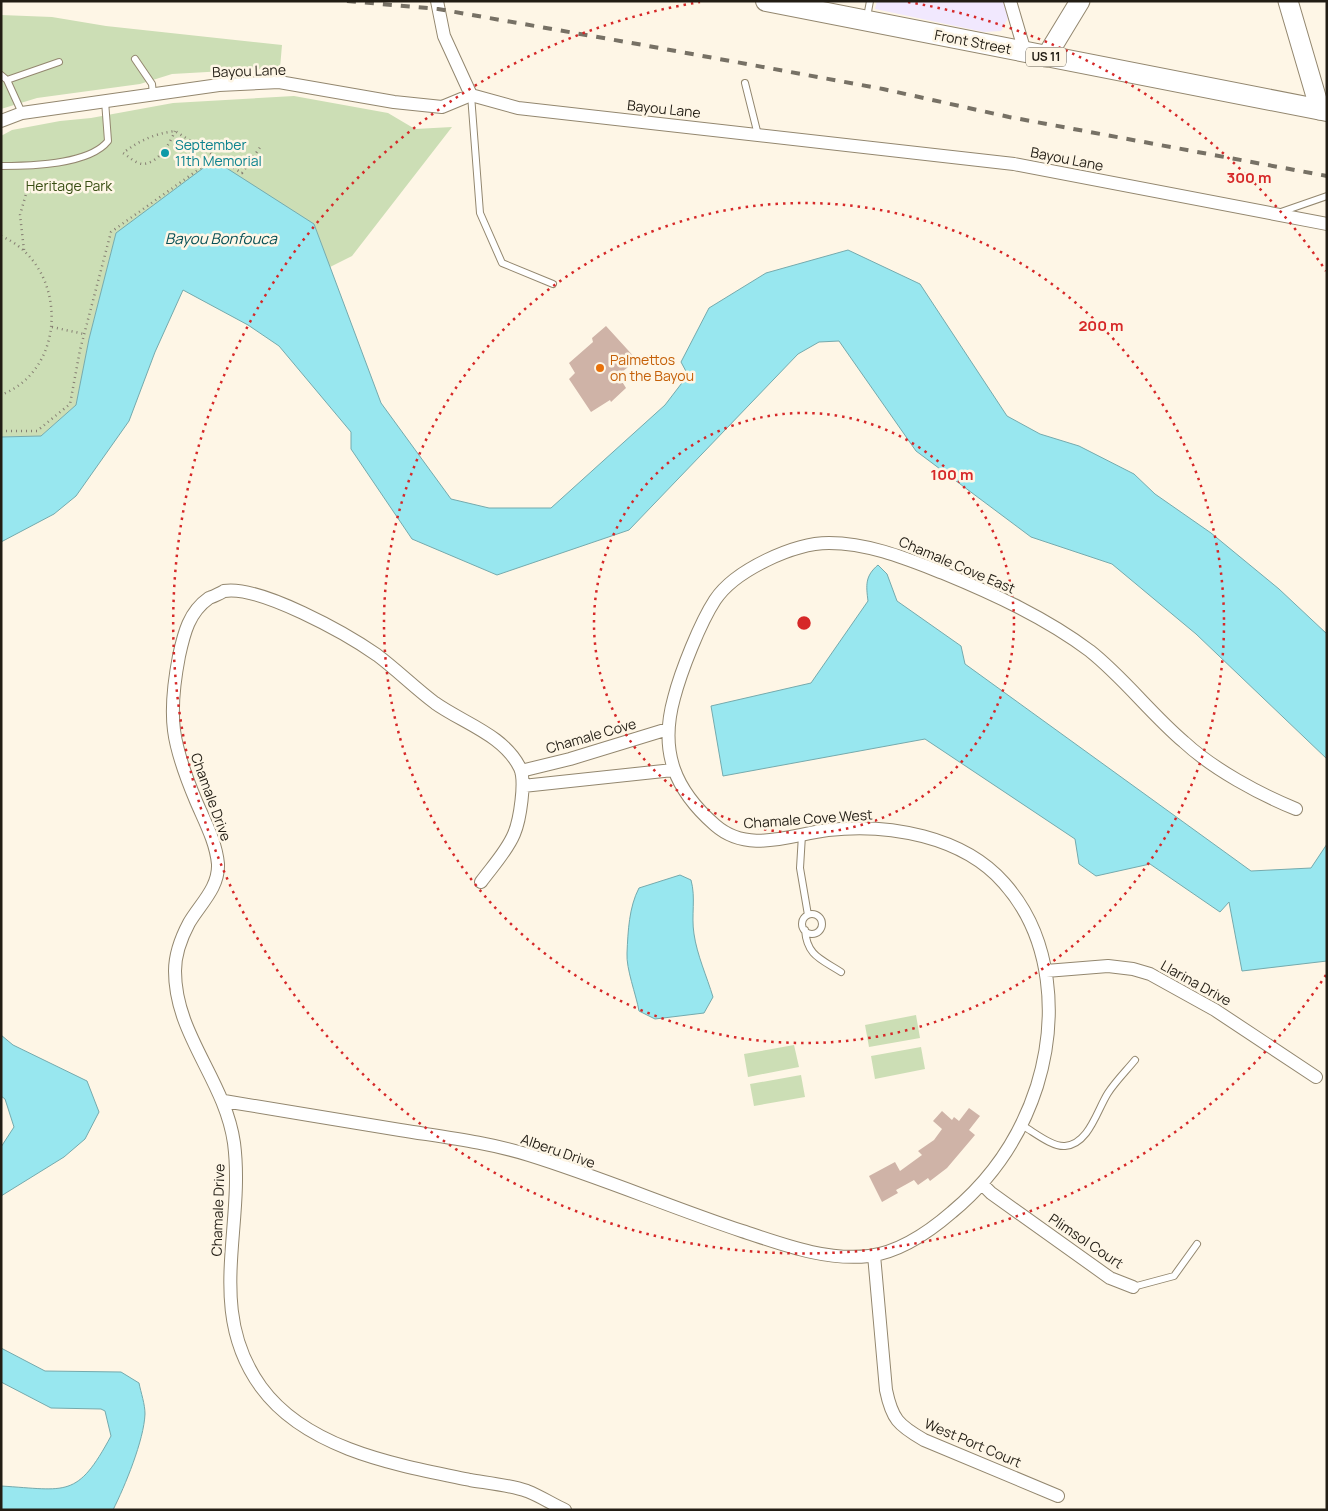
<svg xmlns="http://www.w3.org/2000/svg" width="1328" height="1511" viewBox="0 0 1328 1511" font-family="Manrope,sans-serif">
  <rect width="100%" height="100%" fill="#fef6e6"/>
  <path fill="#f1e8fe" d="M877,1H1003L1008,18L1001,31L984,32L875,9Z"/>
  <path fill="#ccdeb5" d="M1,15L52,17L106,26L282,45L280,68L172,74L140,84L37,98L1,109Z
    M294,96L388,113L415,129L452,127L352,256L330,267L314,224L116,233L89,339L76,405L41,436L1,437V136L12,130L60,121L91,118L173,103Z
    M916,1015L920,1038L869,1047L865,1025Z
    M794,1045L799,1067L748,1077L744,1054Z
    M921,1047L925,1069L875,1079L871,1056Z
    M801,1075L805,1097L754,1106L750,1084Z"/>
  <path fill="#98e7ef" stroke="#75aaad" d="M214,160L314,224L381,403L451,499L489,508H551L665,405L688,375L681,362L709,308L766,273L848,250L920,284L1007,416L1040,434L1079,446L1134,474L1155,494L1211,533L1279,589L1327,634V759L1196,634L1112,564L1031,537L916,451L839,341L819,342L798,354L629,530L497,575L412,539L351,449V432L279,346L248,325L183,290L155,352L129,421L76,496L54,514L1,542V437L41,436L76,405L89,339L116,233Z
    M878,565L887,574L897,601L961,646L965,664L1251,871L1311,868L1327,844V961L1242,971L1229,902L1220,912L1150,864L1096,876L1079,864L1075,839L925,739L723,776L711,706L811,683L868,601C866,585 865,576 878,565Z
    M680,875L691,880C696,898 691,915 694,934C697,955 707,977 713,997L704,1013L655,1019L639,1011C636,994 626,969 627,953C628,931 629,907 639,888Z
    M1,1035L13,1045L87,1081L99,1112L85,1139L64,1157L1,1196V1147L14,1127L5,1099L1,1096Z
    M1,1348L45,1371L121,1372L139,1383C141,1393 145,1404 145,1414C144,1440 125,1486 113,1510H1V1486C67,1490 77,1499 111,1436L105,1411L101,1409L51,1408L1,1382Z"/>
  <path fill="#cfb3a7" d="M606,326L637,360L618,375L626,388L611,402L610,400L591,412L569,379L575,373L569,363L593,342L592,338Z
    M969,1108L980,1116L969,1130L975,1135L947,1168L930,1181L928,1178L918,1185L914,1180L896,1190L898,1193L882,1202L869,1176L895,1162L900,1171L922,1155L918,1151L934,1140L942,1129L933,1121L942,1111L952,1120L954,1117L959,1121Z"/>
  <g fill="none" stroke-linecap="round" stroke-linejoin="round">
    <g stroke="#93876f" stroke-width="8">
      <path id="lane" d="M867,17L870,1
        M135,59L152,84L153,94
        M1,75L7,80L22,113
        M7,80L59,62
        M745,83L758,135
        M471,95L480,213L502,263L553,284
        M1,166C30,166 89,165 108,141L105,101
        M1278,213L1327,196
        M802,835L800,868L808,915
        M802 924a10 10 0 1 1 20 0a10 10 0 1 1-20 0Z
        M805,930C807,956 821,959 841,972
        M1023,1126C1034,1132 1052,1147 1065,1146C1089,1144 1097,1110 1108,1093C1115,1082 1126,1071 1135,1060
        M1133,1287L1174,1276L1197,1244"/>
    </g>
    <g stroke="#93876f" stroke-width="14">
      <path id="street" d="M437,1L444,36L471,95
        M1010,1L1025,52
        M1,121L22,113L219,85L279,82L394,102L442,107L471,95L518,108L1014,164L1327,224
        M521,771L570,759L668,729
        M523,786L673,770
        M481,882C492,867 507,851 514,834C520,820 526,781 520,768C504,735 463,723 435,703C415,688 397,670 377,655C347,634 260,585 224,591C223,592 210,598 209,598C189,612 184,633 179,656C167,718 172,744 196,801C205,822 216,842 218,864C219,888 200,904 189,923C181,938 175,954 175,971C175,1035 225,1080 234,1143C245,1228 205,1310 261,1387C307,1450 398,1465 470,1480C488,1483 509,1485 527,1491C540,1496 552,1504 565,1510
        M1046,971L1108,966L1133,969L1150,974L1215,1010L1316,1077
        M224,1101C283,1111 341,1120 400,1130C443,1137 487,1142 529,1155C600,1177 670,1207 742,1231C782,1244 825,1261 869,1256C900,1252 929,1232 952,1212C993,1178 1021,1136 1037,1086C1058,1018 1053,938 1004,883C963,836 888,823 828,830C789,835 748,854 715,825C675,790 659,752 674,698C681,671 700,623 715,600C735,570 794,543 829,543C869,543 907,559 943,573C994,594 1046,618 1090,651C1124,678 1151,714 1184,742C1213,769 1259,794 1296,809
        M982,1184L991,1193L1110,1278L1133,1287
        M874,1255L886,1390C892,1419 898,1425 924,1440L1058,1496"/>
    </g>
    <g stroke="#93876f" stroke-width="21">
      <path id="secondary" d="M1288,1L1320,110
        M1046,57L1080,1"/>
    </g>
    <g stroke="#93876f" stroke-width="22">
      <path id="primary" d="M766,1L1327,111"/>
    </g>
    <path stroke="#867f73" stroke-width="2.5" stroke-dasharray="1 4" stroke-linecap="butt" d="M175,131C170,143 159,163 143,164C136,164 128,156 123,153C140,140 154,134 175,131L216,157
      M1,236C67,264 70,368 1,395
      M24,250L20,215L28,187
      M52,327L84,334
      M1,431H37L70,404L80,350L111,232L216,157L242,173L261,146"/>
    <use href="#lane" stroke="#fff" stroke-width="6"/>
    <use href="#street" stroke="#fff" stroke-width="12"/>
    <use href="#secondary" stroke="#fff" stroke-width="19"/>
    <use href="#primary" stroke="#fff" stroke-width="20"/>
    <path stroke="#777165" stroke-width="4" stroke-dasharray="9 9" stroke-linecap="butt" d="M347,1L438,9L643,45L883,89L1009,117L1327,176"/>
  </g>
  <g fill="none" stroke="#d62828" stroke-width="2.5" stroke-dasharray="2.5 5">
    <circle cx="804" cy="623" r="210"/>
    <circle cx="804" cy="623" r="420"/>
    <path d="M1326 975A630 630 0 1 1 700 2M908 2A630 630 0 0 1 1326 271"/>
  </g>
  <circle fill="#0f9aa8" stroke="#fef6e6" stroke-width="2" cx="165" cy="153" r="5"/>
  <circle fill="#e8710a" stroke="#fef6e6" stroke-width="2" cx="600" cy="368" r="5"/>
  <g text-anchor="middle" stroke-width="5" stroke-linejoin="round" paint-order="stroke">
    <rect fill="#fef6e6" stroke="#645e53" stroke-width="1" x="1026" y="47.5" width="40" height="19" rx="4"/>
    <g font-size="12" font-weight="bold" fill="#221d14">
      <text x="1046" y="61">US 11</text>
    </g>
    <g font-size="14" fill="#221d14" stroke="#fef6e6">
      <text transform="translate(973 42) rotate(11)" y="5">Front Street</text>
      <text transform="translate(249 71) rotate(-2)" y="5">Bayou Lane</text>
      <text transform="translate(664 109) rotate(6)" y="5">Bayou Lane</text>
      <text transform="translate(1067 159) rotate(11)" y="5">Bayou Lane</text>
      <text transform="translate(957 565) rotate(23)" y="5">Chamale Cove East</text>
      <text transform="translate(591 736) rotate(-16)" y="5">Chamale Cove</text>
      <text transform="translate(211 797) rotate(70)" y="5">Chamale Drive</text>
      <text transform="translate(808 819) rotate(-4)" y="5">Chamale Cove West</text>
      <text transform="translate(1196 983) rotate(29)" y="5">Llarina Drive</text>
      <text transform="translate(558 1151) rotate(19)" y="5">Alberu Drive</text>
      <text transform="translate(218 1210) rotate(-88)" y="5">Chamale Drive</text>
      <text transform="translate(1086 1241) rotate(34)" y="5">Plimsol Court</text>
      <text transform="translate(973 1443) rotate(23)" y="5">West Port Court</text>
    </g>
    <g font-size="14" fill="#0d838f" stroke="#fef6e6" text-anchor="start">
      <text x="175" y="150">September<tspan x="175" dy="16">11th Memorial</tspan></text>
    </g>
    <g font-size="14" fill="#394e13" stroke="#fef6e6">
      <text x="69" y="191">Heritage Park</text>
    </g>
    <g font-size="14" fill="#c56008" stroke="#fef6e6" text-anchor="start">
      <text x="610" y="365">Palmettos<tspan x="610" dy="16">on the Bayou</tspan></text>
    </g>
    <g font-size="15" font-style="italic" fill="#065056" stroke="#fef6e6">
      <text x="221" y="244">Bayou Bonfouca</text>
    </g>
  </g>
  <circle cx="804" cy="623" r="8" fill="#d62828" stroke="#fef6e6" stroke-width="2.5"/>
  <g font-size="15" text-anchor="middle" font-weight="bold" fill="#d62828" stroke="#fef6e6" stroke-width="5" stroke-linejoin="round" paint-order="stroke">
    <text x="1249" y="183">300 m</text>
    <text x="1101" y="331">200 m</text>
    <text x="952" y="480">100 m</text>
  </g>
  <rect width="1328" height="1511" fill="none" stroke="#221d14" stroke-width="5"/>
</svg>
